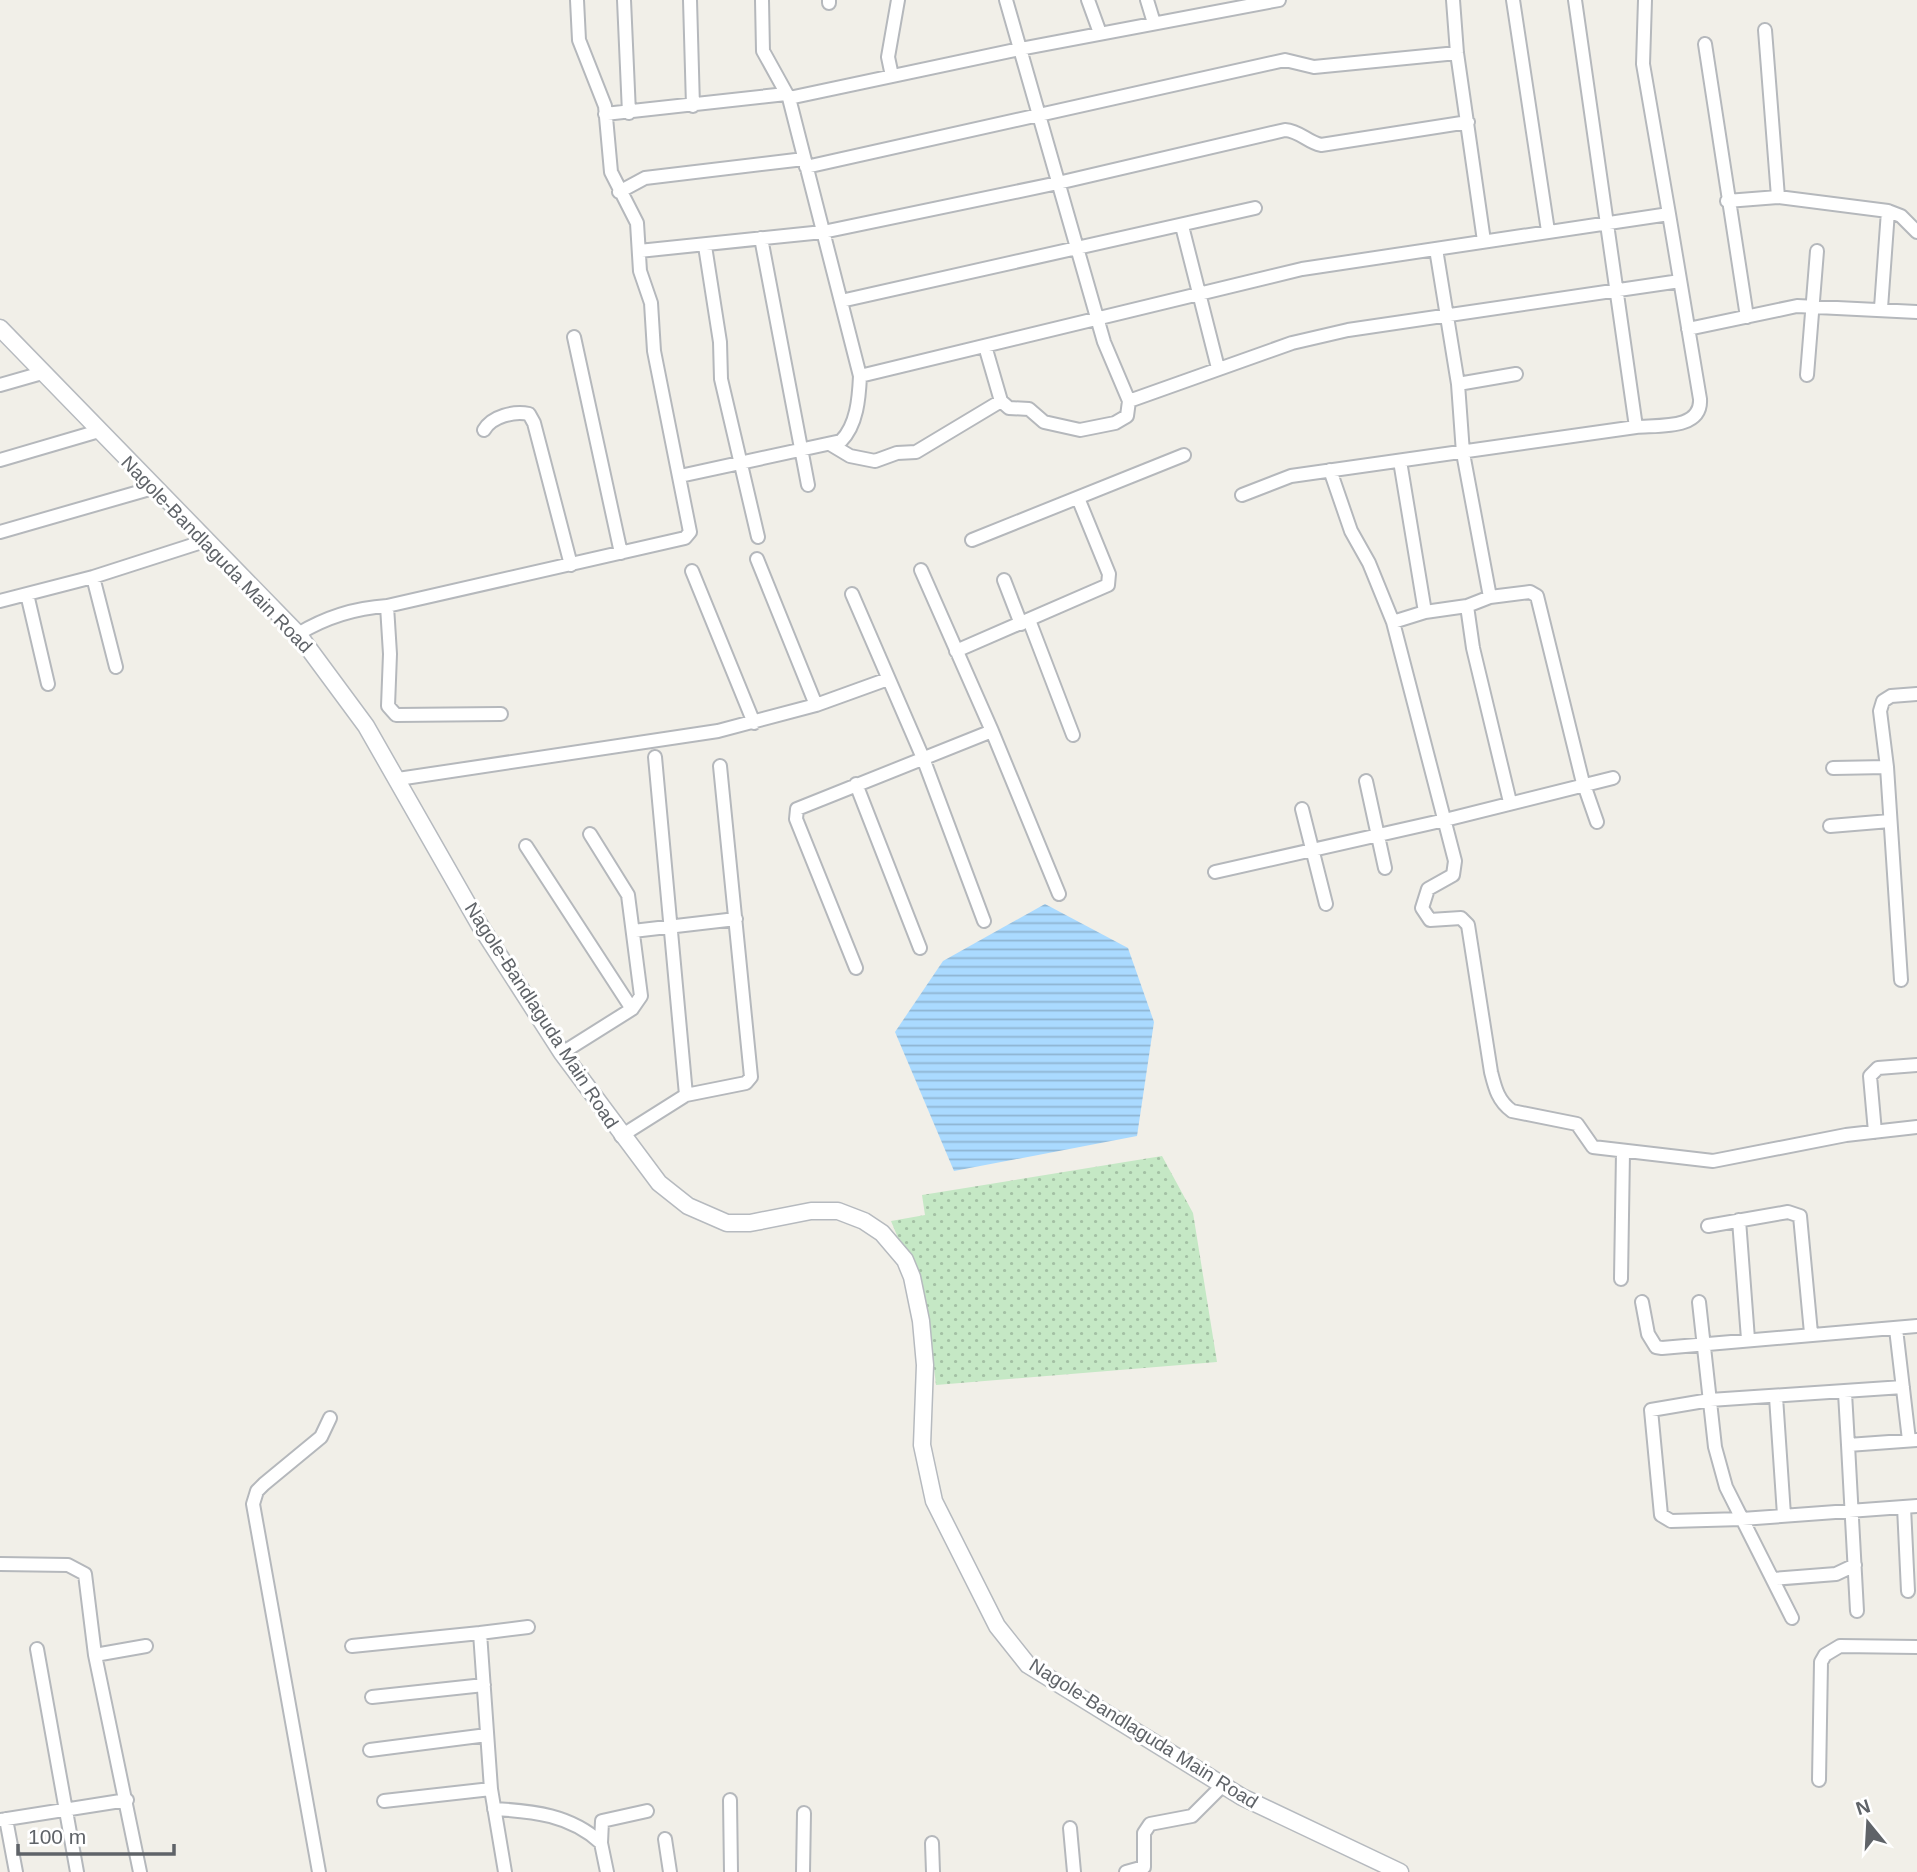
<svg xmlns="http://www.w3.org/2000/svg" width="1917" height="1872" viewBox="0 0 1917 1872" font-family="Arial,sans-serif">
  <defs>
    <pattern id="grass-dots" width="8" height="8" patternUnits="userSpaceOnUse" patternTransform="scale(1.75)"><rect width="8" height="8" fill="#c5e8c5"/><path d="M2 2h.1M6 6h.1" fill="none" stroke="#a3c0a4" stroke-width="1.8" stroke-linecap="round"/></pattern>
    <pattern id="water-rules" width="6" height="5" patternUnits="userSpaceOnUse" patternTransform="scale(1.75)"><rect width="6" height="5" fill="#aadaff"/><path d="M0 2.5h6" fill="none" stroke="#8eb4d2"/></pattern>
  </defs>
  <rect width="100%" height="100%" fill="#f1efe8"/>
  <path fill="url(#grass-dots)" d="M1162,1156L1193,1213L1217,1362L936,1385L927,1308L891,1221L925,1215L922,1195Z"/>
  <path fill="url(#water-rules)" d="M1045,904L1128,948L1154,1022L1137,1136L954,1171L895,1032L943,961Z"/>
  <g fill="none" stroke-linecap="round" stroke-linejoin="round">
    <g stroke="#b5b8bc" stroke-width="16">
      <path id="street" d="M624,0L629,113
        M690,0L693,106
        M829,0V3
        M1006,0L1104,342L1129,401L1292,343L1348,330L1680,281
        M1088,0L1100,33
        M1147,0L1154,23
        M1453,0L1457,53L1484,241
        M1513,0L1548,231
        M1575,0L1636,427
        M1645,0L1643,64L1669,214
        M1765,30L1778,197
        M1705,44L1747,317
        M892,76L888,57L898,0
        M789,98L1020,49L1279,0
        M605,114L786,94
        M806,167L1285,60L1314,67L1457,53
        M619,192L645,178L804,159
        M1727,201L1778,197L1888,211L1901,216L1917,232
        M1182,226L1218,368
        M761,238L808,485
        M705,246L720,342L721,379L758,537
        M1436,249L1458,384L1463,453L1490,597
        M639,251L823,232L1058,183L1285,130C1300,131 1307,142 1321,145L1468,122
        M841,301L1255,208
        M1881,308L1888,211
        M1688,329L1797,306L1917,312
        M574,337L621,553
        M985,346L1001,401L1009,408L1029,409L1044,422L1080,430L1115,423L1127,416L1129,401
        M1807,375L1817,251
        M860,376L1302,269L1669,214L1700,399C1702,430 1658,425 1636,427L1291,476L1242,495
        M1458,384L1516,374
        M0,385L42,373
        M484,430C492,416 514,411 529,414L534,423L571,565
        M830,444L850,456L875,461L897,453L916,452L1001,401
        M0,460L99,431
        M1400,461L1425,612
        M1330,470L1351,531L1369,563L1393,622L1455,861L1453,875L1428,889L1422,908L1430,920L1461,918L1468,925L1491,1072C1495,1088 1498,1101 1512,1111L1577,1124L1593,1147L1713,1161L1846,1135L1917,1127
        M680,476L841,441C857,425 859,398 860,376L789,98L763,51L762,0
        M0,532L153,488
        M972,540L1184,455
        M757,559L816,705
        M921,570L992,731L1059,894
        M692,571L754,723
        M93,577L116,667
        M1004,580L1021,624
        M27,594L48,684
        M852,594L923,758L984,921
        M0,601L93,577L205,541
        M387,606L390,654L388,706L396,715L501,714
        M1467,606L1473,648L1510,802
        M1029,620L1073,735
        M1393,622L1425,612L1467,606L1490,597L1530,592L1537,596L1582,779L1597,822
        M298,634C326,617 355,608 387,606L685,538L690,532L654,351L651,303L640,271L637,223L611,172L605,106L579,40L577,0
        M956,651L1108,585L1109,574L1078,498
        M655,757L686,1095
        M1833,768L1887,767
        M398,779L718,731L816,705L888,679
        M1366,781L1385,868
        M856,784L920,948
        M1302,809L1326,904
        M1830,826L1890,821
        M526,846L632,1009
        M1215,872L1445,820L1613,778
        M633,931L736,919
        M856,968L796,819L797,809L992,731
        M1901,980L1887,767L1880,711L1883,701L1891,696L1917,694
        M562,1053L632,1009L641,996L628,895L590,834
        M1875,1132L1870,1076L1878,1068L1917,1065
        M621,1136L686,1095L746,1083L751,1077L720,766
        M1739,1220L1748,1339
        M1708,1226L1788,1212L1800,1216L1811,1333
        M1621,1279L1623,1152
        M1642,1302L1648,1334L1656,1347L1662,1348L1917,1326
        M1699,1302L1715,1447L1726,1487L1792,1618
        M1896,1329L1909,1440
        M1903,1387L1710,1400L1651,1410L1661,1515L1671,1521L1742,1519L1917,1506
        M1845,1393L1848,1445L1917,1440
        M1776,1397L1784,1515
        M1848,1445L1857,1611
        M1904,1507L1908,1591
        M0,1564L68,1565L85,1574L95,1655L140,1872
        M1773,1579L1836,1574L1855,1565
        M352,1646L480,1633
        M37,1649L77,1872
        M95,1655L146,1646
        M372,1697L484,1685
        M370,1750L487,1735
        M1819,1780L1821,1662L1825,1655L1840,1646L1917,1647
        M730,1800L731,1872
        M384,1801L491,1789
        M494,1809C533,1811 571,1815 601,1843
        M6,1819L16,1872
        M0,1820L127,1800
        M1070,1828L1074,1872
        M665,1839L670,1872
        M932,1843L933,1872
        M319,1872L253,1504L257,1491L264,1484L321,1437L330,1418
        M505,1872L491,1789L480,1633L528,1627
        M607,1872L601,1843L602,1821L647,1811
        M803,1872L804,1813
        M1126,1872L1144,1867V1833L1150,1824L1192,1816L1223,1785"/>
    </g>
    <g stroke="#b6babf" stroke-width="19">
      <path id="secondary" d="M0,328L298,634L366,726L479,924L562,1053L659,1183L688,1206L727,1223H750L811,1211H838L864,1221L882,1233L905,1260L912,1277L921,1321L925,1365L922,1445L934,1501L997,1626L1028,1665L1242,1797L1400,1872"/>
    </g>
    <use href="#street" stroke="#fff" stroke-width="12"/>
    <use href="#secondary" stroke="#fff" stroke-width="16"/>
  </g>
  <g text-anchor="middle" stroke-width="6" stroke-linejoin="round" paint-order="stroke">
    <g font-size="19" fill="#5f6368" stroke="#fff">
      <text transform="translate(217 554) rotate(46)" y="7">Nagole-Bandlaguda Main Road</text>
      <text transform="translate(542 1015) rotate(57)" y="7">Nagole-Bandlaguda Main Road</text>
      <text transform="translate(1144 1733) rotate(32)" y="7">Nagole-Bandlaguda Main Road</text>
    </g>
  </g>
  <g transform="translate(1868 1823) rotate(342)" stroke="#ffffff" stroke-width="5" paint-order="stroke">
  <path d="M0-5L12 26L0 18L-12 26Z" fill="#5f6368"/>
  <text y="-10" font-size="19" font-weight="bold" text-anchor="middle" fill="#5f6368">N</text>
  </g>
  <path d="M18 1844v10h156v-10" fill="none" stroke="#5f6368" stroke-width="3.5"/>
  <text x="28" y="1844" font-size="21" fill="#5f6368" stroke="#ffffff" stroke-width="5" paint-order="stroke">100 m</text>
</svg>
